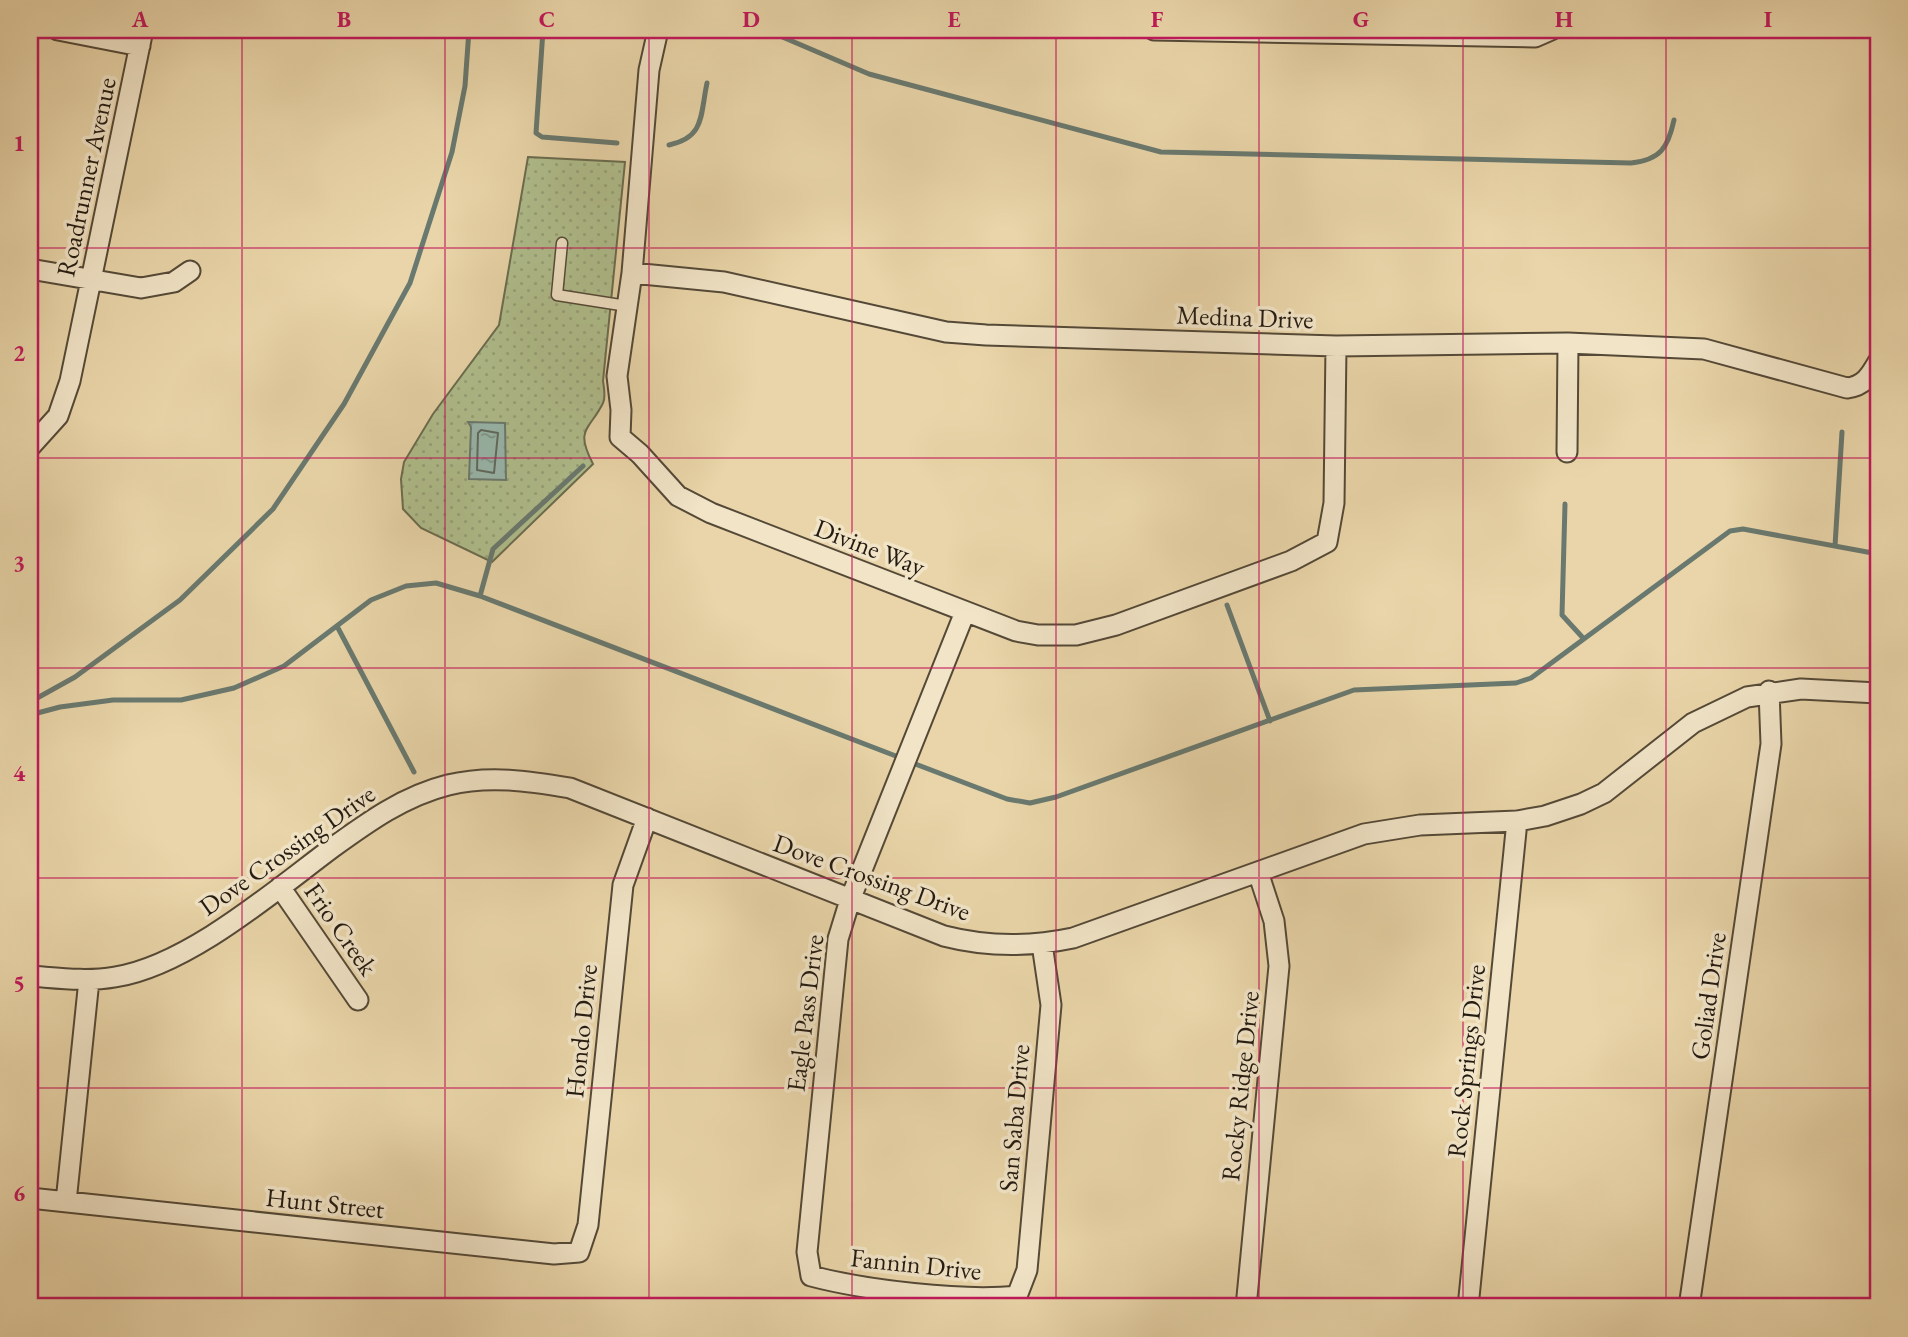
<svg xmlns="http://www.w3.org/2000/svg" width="1908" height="1337" viewBox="0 0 1908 1337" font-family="'EB Garamond',serif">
  <defs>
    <pattern id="park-dots" width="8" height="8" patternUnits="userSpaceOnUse" patternTransform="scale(1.75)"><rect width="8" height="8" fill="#b0be8d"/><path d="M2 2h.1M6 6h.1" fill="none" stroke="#97a379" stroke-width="1.8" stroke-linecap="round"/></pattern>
    <pattern id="water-ripples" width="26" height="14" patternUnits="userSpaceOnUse" patternTransform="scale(1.75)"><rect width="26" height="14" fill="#98b8ad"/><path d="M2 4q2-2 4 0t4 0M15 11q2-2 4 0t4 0" fill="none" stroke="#7c958b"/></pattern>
  </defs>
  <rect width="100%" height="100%" fill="#e9d5a9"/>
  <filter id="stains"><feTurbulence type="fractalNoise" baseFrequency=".00286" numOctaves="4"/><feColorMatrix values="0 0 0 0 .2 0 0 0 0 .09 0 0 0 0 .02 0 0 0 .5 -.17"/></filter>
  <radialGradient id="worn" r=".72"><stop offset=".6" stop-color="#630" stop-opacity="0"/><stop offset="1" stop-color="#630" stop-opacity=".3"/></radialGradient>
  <path fill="url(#park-dots)" stroke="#6a6c4f" stroke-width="2" d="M528,157L625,162L603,381C604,388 606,397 603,403C590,430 574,428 593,464L492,562L421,528L403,509L401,479L404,462L433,414L499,325Z"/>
  <path fill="url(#water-ripples)" stroke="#69796f" stroke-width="2" d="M468,422L505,423L506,480L469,479L471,427Z"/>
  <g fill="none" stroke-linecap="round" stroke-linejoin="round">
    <path stroke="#5e695f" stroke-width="2" d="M481,430L498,433L494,473L477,470L478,433Z"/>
    <path stroke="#69796f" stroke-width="5" d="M543,30L536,133L542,137L617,143
      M766,30L869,74L1161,152L1631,163C1660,160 1668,148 1674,120
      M719,32L721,30
      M669,145C705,137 700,116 707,83
      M1565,504L1562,615L1584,639
      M1835,546L1842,432
      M480,596L493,549L583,466
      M1227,605L1270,721
      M338,628L414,772
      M30,702L75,677L180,600L273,509L344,404L410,283L452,152L465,86L469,30
      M30,715L60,707L113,700H181L234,688L284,666L371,600L406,586L436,583L480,596L901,758
      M910,762L1007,799L1030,803L1056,797L1354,690L1516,683L1531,678L1730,531L1743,529L1878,554"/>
    <g stroke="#544937" stroke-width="13">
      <path id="lane" d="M562,243L557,295L627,306"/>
    </g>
    <g stroke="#544937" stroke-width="23">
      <path id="street" d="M58,30L140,46
        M658,30L649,70L632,273L617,376L621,410L620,437L640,454L678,496L711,513L1016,631L1038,635H1076L1116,625L1291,561L1327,542L1334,503L1336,346
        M1154,30L1535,37L1551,30
        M30,269L141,288L174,282L190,271
        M632,273L724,282L946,332L986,335L1336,346L1568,343L1704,349L1847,388C1864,386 1870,376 1878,362
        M30,447L58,416L70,381L143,30
        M1567,452L1568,343
        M965,612L850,900L838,939L807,1252L811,1276C864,1290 963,1302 1017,1296L1027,1270L1051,1005L1042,944
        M280,887L358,1000
        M30,976C58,978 86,982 115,977C187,966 273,892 332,848C368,822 404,796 448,785C489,775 529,781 570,788L944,936C987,947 1030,947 1073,938L1364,834L1420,825L1517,821L1545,816L1581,804L1604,793L1693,723L1747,697L1801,689L1878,693
        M30,1198L554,1254L579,1252L588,1225L623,885L647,818
        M66,1202L89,980
        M1246,1307L1279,966L1274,921L1258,872
        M1468,1307L1517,821
        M1689,1307L1771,744L1769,691"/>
    </g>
    <use href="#lane" stroke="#f1e4c7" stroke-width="10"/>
    <use href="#street" stroke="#f1e4c7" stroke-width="19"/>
  </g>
  <path fill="none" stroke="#c2185b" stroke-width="2" stroke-opacity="0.55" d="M242,30V1307M445,30V1307M649,30V1307M852,30V1307M1056,30V1307M1259,30V1307M1463,30V1307M1666,30V1307M30,248H1878M30,458H1878M30,668H1878M30,878H1878M30,1088H1878"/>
  <g text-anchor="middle" stroke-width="7" stroke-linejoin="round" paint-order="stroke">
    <g font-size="26" fill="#231a11" stroke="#f1e4c7">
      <text transform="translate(86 177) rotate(-78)" y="9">Roadrunner Avenue</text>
      <text transform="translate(1245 317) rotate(2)" y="9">Medina Drive</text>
      <text transform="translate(870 547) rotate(21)" y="9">Divine Way</text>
      <text transform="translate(287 850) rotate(-35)" y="9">Dove Crossing Drive</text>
      <text transform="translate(872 877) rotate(20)" y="9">Dove Crossing Drive</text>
      <text transform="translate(341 929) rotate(55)" y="9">Frio Creek</text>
      <text transform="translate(1708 996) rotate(-82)" y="9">Goliad Drive</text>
      <text transform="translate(805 1013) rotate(-83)" y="9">Eagle Pass Drive</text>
      <text transform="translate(581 1031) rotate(-84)" y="9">Hondo Drive</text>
      <text transform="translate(1466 1061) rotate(-84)" y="9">Rock Springs Drive</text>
      <text transform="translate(1240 1086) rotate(-84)" y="9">Rocky Ridge Drive</text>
      <text transform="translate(1014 1118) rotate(-85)" y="9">San Saba Drive</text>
      <text transform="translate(325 1203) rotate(6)" y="9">Hunt Street</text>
      <text transform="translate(916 1264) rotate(6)" y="9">Fannin Drive</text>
    </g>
  </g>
  <rect width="1908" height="1337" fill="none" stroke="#e9d5a9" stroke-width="77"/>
  <rect x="38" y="38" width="1832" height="1260" fill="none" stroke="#c2185b" stroke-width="2.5"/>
  <g font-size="23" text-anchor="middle" font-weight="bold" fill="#c2185b">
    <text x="140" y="27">A</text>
    <text x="344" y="27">B</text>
    <text x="547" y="27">C</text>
    <text x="751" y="27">D</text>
    <text x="954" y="27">E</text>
    <text x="1157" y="27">F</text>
    <text x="1361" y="27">G</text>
    <text x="1564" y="27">H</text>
    <text x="1768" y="27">I</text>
    <text x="19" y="151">1</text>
    <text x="19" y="361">2</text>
    <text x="19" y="571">3</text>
    <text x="19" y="781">4</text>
    <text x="19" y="991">5</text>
    <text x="19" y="1201">6</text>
  </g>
  <rect width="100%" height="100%" filter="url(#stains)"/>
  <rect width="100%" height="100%" fill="url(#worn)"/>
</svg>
